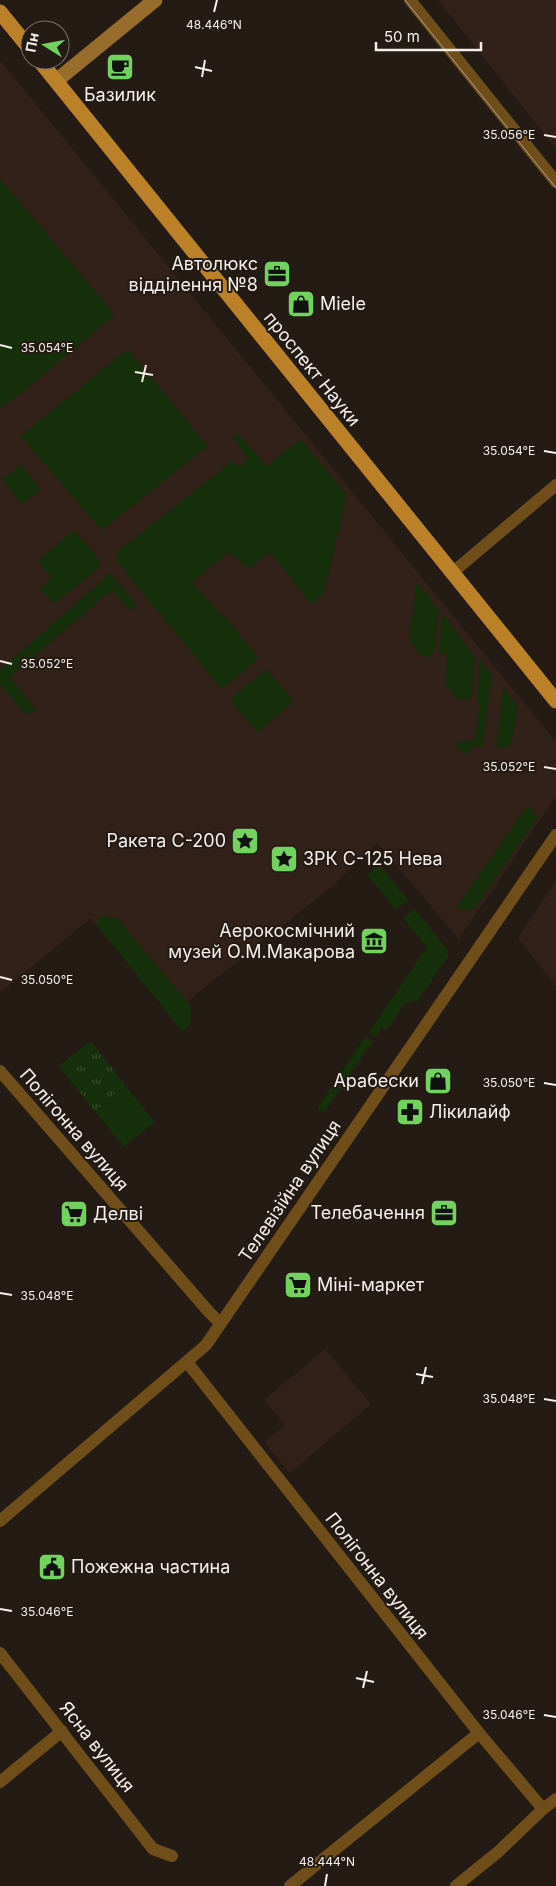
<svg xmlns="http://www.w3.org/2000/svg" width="556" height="1886" viewBox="0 0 556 1886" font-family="Inter,sans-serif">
  <defs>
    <pattern id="park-tufts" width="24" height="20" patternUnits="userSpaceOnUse" patternTransform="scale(1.25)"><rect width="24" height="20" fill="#16300b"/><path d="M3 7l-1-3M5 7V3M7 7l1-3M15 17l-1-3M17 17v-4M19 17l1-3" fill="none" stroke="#384e2f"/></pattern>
  </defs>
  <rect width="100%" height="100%" fill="#251b15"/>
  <path fill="#312118" d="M438,0H556V149Z
    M0,60L556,742V796L459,939L377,843L334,885L170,1015L91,918L0,993Z
    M556,881V986L518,938Z
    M325,1349L371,1404L290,1473L264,1442L285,1425L264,1400Z"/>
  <path fill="#16300b" d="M0,178L115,315L25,390L0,408Z
    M128,349L208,446L102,530L21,436Z
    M238,433L267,466L301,439L347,495L324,593L312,604L271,552L249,568L229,552L192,582L221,615L223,614L259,658L222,689L118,562L117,555L121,549L233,461L240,466L249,458L233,438Z
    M22,465L41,490L22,504L3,479Z
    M74,530L95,554L100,564L98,569L54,604L40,589L52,578L38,561Z
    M111,573L137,605L131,610L112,590L10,677L36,709L27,715L0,684V670Z
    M417,582L439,611L434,652L430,657L421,655L409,639Z
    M443,613L475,658L472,696L467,700L457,698L445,683L448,655L439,652Z
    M480,660L492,675L483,747L476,746L463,755L455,743L475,740L480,704L477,697Z
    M267,669L294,701L258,732L230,699Z
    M503,688L518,706L512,741L506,748L497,747Z
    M528,805L538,817L475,908L463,911L457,907Z
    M380,865L408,900L396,909L367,874Z
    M415,909L448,950V956L418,1001L405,1003L387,1030L382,1027L376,1037L369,1032L427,947L403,918Z
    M100,916L117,918L191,1006L190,1026L182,1031L97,925Z
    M366,1036L373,1041L324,1113L317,1108Z
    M125,1085L155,1122L124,1147L95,1111Z"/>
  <path fill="url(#park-tufts)" d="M91,1041L125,1085L95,1111L59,1066Z"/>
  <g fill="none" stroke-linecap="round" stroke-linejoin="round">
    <path stroke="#704e1a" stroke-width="12" d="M410,0L556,182
      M452,573L556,485
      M0,1071L209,1312L220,1323
      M187,1362L479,1733L543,1809
      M0,1521L206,1345L556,835
      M0,1653L153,1849L172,1856
      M0,1782L62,1731
      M290,1886L479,1733
      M456,1886L498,1852L543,1809L556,1799"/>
    <path stroke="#986c2b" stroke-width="15" d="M56,81L155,0"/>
    <path stroke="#ba8128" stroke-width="15" d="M0,12L30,49
      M39,60L556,701"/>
    <path stroke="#a9a19c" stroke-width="1" d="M405,0L556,188"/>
  </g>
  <path fill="none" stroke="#f5eeea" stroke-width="2" d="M214,12L217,0M195,67L212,71M202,77L205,60M544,135L556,137M0,345L12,348M135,372L153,375M142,382L146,365M544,451L556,453M0,661L12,664M544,767L556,769M0,977L12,980M544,1083L556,1085M0,1293L12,1295M416,1374L433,1377M422,1384L426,1367M544,1399L556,1401M0,1609L12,1611M356,1678L374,1682M363,1688L367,1671M544,1715L556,1717M325,1886L327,1874"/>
  <defs>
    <g id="cafe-square" transform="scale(1.4375)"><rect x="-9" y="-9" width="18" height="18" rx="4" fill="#71d35e" stroke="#251b15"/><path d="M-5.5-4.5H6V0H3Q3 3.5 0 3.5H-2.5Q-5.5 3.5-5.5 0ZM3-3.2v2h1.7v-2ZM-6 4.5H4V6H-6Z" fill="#111"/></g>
    <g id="office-square" transform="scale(1.4375)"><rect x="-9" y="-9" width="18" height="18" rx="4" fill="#71d35e" stroke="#251b15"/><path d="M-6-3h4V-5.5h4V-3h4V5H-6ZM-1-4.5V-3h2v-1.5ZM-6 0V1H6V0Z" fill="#111"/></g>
    <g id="shop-square" transform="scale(1.4375)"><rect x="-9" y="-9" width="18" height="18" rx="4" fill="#71d35e" stroke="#251b15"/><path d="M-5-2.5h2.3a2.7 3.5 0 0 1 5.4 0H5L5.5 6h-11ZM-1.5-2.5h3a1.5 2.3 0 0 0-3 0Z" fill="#111"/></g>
    <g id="sight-square" transform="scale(1.4375)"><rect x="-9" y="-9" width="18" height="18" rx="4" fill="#71d35e" stroke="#251b15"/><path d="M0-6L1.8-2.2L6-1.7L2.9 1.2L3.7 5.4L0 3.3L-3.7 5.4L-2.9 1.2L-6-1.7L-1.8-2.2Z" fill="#111"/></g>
    <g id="museum-square" transform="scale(1.4375)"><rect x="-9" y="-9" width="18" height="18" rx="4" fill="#71d35e" stroke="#251b15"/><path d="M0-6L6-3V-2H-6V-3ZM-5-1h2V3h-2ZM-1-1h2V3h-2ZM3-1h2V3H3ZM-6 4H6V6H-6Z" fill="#111"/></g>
    <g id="pharmacy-square" transform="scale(1.4375)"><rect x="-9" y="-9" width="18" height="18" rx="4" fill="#71d35e" stroke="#251b15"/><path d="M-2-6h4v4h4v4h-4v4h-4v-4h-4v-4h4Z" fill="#111"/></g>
    <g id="supermarket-square" transform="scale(1.4375)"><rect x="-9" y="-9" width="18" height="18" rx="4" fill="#71d35e" stroke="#251b15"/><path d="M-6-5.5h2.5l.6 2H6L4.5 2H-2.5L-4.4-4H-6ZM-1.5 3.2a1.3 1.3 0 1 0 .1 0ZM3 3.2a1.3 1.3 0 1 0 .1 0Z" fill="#111"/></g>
    <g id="civic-square" transform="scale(1.4375)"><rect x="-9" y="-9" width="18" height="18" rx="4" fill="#71d35e" stroke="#251b15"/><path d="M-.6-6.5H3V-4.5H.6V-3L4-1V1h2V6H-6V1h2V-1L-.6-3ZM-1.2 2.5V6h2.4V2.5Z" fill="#111"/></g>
  </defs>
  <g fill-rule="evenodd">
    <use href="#cafe-square" x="120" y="67"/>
    <use href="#office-square" x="277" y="274"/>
    <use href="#shop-square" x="301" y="304"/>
    <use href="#sight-square" x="245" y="841"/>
    <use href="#sight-square" x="284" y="859"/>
    <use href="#museum-square" x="374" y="941"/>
    <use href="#shop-square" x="438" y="1081"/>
    <use href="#pharmacy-square" x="410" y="1112"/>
    <use href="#office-square" x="444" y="1213"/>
    <use href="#supermarket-square" x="74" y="1214"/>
    <use href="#supermarket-square" x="298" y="1285"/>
    <use href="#civic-square" x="52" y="1567"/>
  </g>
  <g text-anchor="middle" stroke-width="4" stroke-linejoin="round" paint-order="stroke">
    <g font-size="18" fill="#f5eeea" stroke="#251b15" text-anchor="start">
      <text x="120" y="101" text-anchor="middle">Базилик</text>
      <text x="258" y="270" text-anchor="end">Автолюкс<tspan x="258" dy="21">відділення №8</tspan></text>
      <text x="320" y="310">Miele</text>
      <text x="226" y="847" text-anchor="end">Ракета С-200</text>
      <text x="303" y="865">ЗРК С-125 Нева</text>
      <text x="355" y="937" text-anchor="end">Аерокосмічний<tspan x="355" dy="21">музей О.М.Макарова</tspan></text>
      <text x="419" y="1087" text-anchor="end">Арабески</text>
      <text x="429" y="1118">Лікилайф</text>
      <text x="425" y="1219" text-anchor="end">Телебачення</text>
      <text x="93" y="1220">Делві</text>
      <text x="317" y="1291">Міні-маркет</text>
      <text x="71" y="1573">Пожежна частина</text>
    </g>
    <g font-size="18" fill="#f5eeea" stroke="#251b15">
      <text transform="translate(312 369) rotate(51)" y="6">проспект Науки</text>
      <text transform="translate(74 1130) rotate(49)" y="6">Полігонна вулиця</text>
      <text transform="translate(290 1191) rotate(-56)" y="6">Телевізійна вулиця</text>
      <text transform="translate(377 1576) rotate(52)" y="6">Полігонна вулиця</text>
      <text transform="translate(97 1747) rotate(52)" y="6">Ясна вулиця</text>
    </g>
  </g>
  <g font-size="12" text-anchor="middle" fill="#f5eeea" stroke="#251b15" stroke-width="4" stroke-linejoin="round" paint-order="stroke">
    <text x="214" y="29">48.446°N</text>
    <text x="509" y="139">35.056°E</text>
    <text x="47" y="352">35.054°E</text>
    <text x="509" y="455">35.054°E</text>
    <text x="47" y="668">35.052°E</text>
    <text x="509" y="771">35.052°E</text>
    <text x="47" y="984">35.050°E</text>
    <text x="509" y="1087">35.050°E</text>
    <text x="47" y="1300">35.048°E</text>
    <text x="509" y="1403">35.048°E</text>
    <text x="47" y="1616">35.046°E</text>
    <text x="509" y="1719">35.046°E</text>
    <text x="327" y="1866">48.444°N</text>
  </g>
  <g transform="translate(45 45) rotate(281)"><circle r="24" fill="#251b15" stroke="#786f6a"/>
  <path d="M0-4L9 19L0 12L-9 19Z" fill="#71d35e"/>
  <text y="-8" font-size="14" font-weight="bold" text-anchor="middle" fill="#f5eeea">Пн</text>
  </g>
  <path d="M376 42v8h105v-8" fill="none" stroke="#f5eeea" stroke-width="2.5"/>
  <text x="384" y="42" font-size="15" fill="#f5eeea" stroke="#251b15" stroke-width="4" paint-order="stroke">50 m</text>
</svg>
